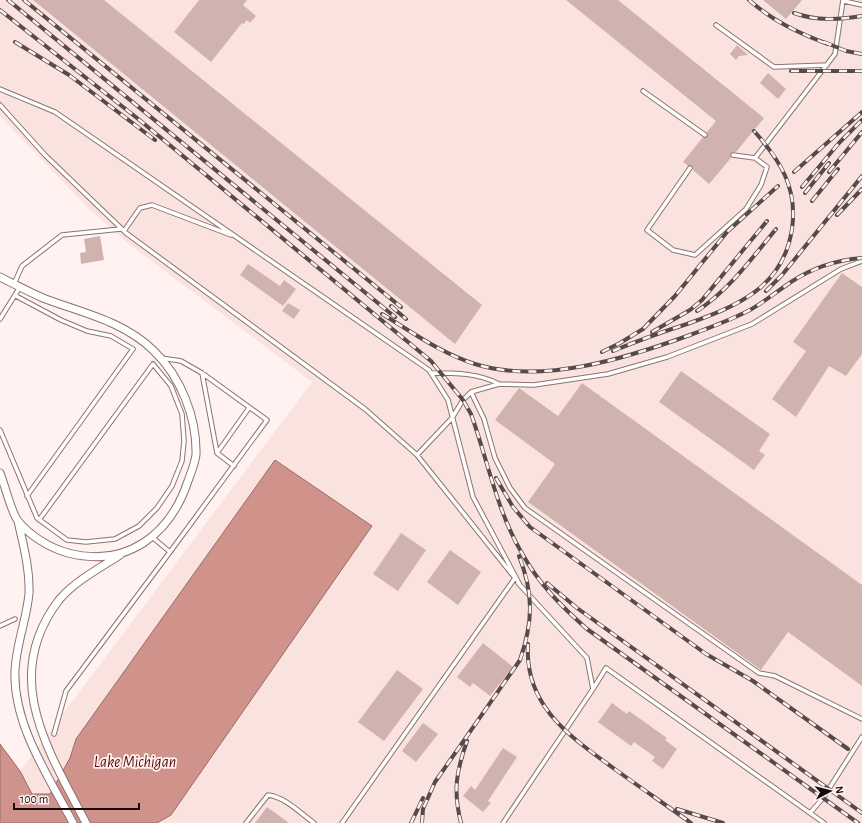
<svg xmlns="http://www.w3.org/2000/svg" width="862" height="823" viewBox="0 0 862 823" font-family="'Alegreya Sans',sans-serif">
  <rect width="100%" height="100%" fill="#fff2f0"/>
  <path fill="#fae3df" d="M0,0H862V823H157L171,815L372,527L275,460L76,739L70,758L50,794H32L20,771L312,382L129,244L89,209L0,116Z"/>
  <path fill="#cf938b" stroke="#986a65" d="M275,460L372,526L171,815L157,823H0V744L20,771L32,794H50L70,758L76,739Z"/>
  <path fill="#d0b3af" d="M33,0H104L482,305L455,344Z
    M199,0H247L243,5L256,16L250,23L247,20L244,24L242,23L211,62L174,32Z
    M566,0H618L764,118L736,152L731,153V158L709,184L693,170L692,166H688L683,162L703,137H707V132L716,121Z
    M763,0H802L786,19Z
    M737,45L748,55L739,56L736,60L730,54Z
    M768,73L786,89L778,99L760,83Z
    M100,236L104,260L81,264L80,253L86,252L84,239Z
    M248,264L280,286L284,280L296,289L283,306L240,275Z
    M842,273L862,287V354L846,376L829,366L796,417L772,399L806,351L793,342Z
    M288,303L300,310L294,319L282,311Z
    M681,371L770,434L759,451L765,455L754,470L659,402Z
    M582,383L862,585V686L788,632L761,670L528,502L555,464L495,420L519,388L558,416Z
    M401,533L426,550L398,591L373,574Z
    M450,550L481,572L458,605L427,582Z
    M483,643L513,667L490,696L473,683L470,687L457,677Z
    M397,670L423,689L384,741L358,722Z
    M612,703L627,714L629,711L667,738L665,740L677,749L663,769L652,761L655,757L634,742L631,746L598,722Z
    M423,723L438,734L416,762L402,751Z
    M503,748L517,757L488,801L491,803L483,812L463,796L471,786L475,790Z
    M267,807L289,823H255Z"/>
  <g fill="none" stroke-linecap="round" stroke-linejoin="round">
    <g stroke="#8d736f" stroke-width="5.5">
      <path id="lane" d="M844,1L862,5
        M716,25L774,67L827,65
        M0,89L55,112L429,370L448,400L473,497L520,585
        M643,91L705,135
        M0,105L45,155L126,233L365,409L417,455L452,418L463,400L471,392L499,384L534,385L608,374L667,357L752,324L841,269L862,261
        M733,155L755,158L835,54L843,0
        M690,168L647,230L673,250L695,255L746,209L761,185L767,167L755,158
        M124,231L140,208L152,205L231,235
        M14,284L22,266L62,235L121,229
        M16,296L61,320L87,331L111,336L133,349L27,496
        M0,319L20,287
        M202,373L217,453
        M432,373C455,373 479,373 499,384
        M471,392L484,419L495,458L510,488L525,508L759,673L775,676L862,719
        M0,430L37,518L67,540L86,542L115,539L139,526L157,508L172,486L182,461L184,441L182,414L171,386L153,364L39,520
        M417,455L515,578
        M234,466L217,453L249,408
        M152,537L170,552L267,420L202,373L181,361L161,358
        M0,626L15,619
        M593,689L606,668L824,823
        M54,734L66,691L170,552
        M810,813L823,798L862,737
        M246,823L268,795C285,797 300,813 314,823
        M342,823L515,578
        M503,823L593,689L587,658L518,583"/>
    </g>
    <g stroke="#8d736f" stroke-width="9">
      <path id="street" d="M0,277C14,284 29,292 43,298C82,313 124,321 154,351C181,377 197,418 196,455C195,463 191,473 188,481C170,535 127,568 68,553C50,548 30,536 18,521C11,512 5,485 0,473
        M18,521C23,544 30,569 29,593C27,619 16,644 15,671C13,725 49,777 73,823
        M86,823C48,750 0,677 59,600C75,581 100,568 120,555"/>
    </g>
    <use href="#lane" stroke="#fff" stroke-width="3.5"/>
    <use href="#street" stroke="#fff" stroke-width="7"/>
    <g stroke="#564b4a" stroke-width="4">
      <path id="rail" d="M8,0L395,317
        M24,0L401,307
        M749,0C773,21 798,33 828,44
        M0,10L137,118L431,361L463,400L471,414C488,461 497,512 523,555C539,584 562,607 587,629L858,823
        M794,13C817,21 838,20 862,16
        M15,42L69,75L155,140
        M824,42L846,51L862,54
        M791,71H862
        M794,172L862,112
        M829,172L862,132
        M802,187L839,143L862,120
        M805,193L829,163
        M812,201L838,169
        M837,215L862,189
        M766,291L782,275L862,176
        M391,306L406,319
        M697,311C730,289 752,258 776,229
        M382,314C412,332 442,354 475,364C542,385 627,358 690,335C709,328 728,321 746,312C762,304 776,292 791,282C812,268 838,260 862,258
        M652,332L690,310L702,300L767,221
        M613,351C637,341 662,332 687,324C737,306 783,288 792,229C798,188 780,160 754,131
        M602,352L620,343L643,329L675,296L727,232L778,186
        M496,478L513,507L530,527L706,654L753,681L848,749
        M547,583L577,608L862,813
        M528,644C524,707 571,737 616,770C641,788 666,805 691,823
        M677,809L723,823
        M411,823L423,798
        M422,823L423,809L435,782L520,660C533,622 534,594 519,556
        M461,823C453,791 456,772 467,741"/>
    </g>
    <use href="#rail" stroke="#fff2f0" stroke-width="2.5" stroke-dasharray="8" stroke-linecap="butt"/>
  </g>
  <g text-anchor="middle" stroke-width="3.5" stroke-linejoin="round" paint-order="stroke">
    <g font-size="16" font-style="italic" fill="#570f0c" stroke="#fff2f0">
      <text x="135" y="767">Lake Michigan</text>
    </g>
  </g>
  <g transform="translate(830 791) rotate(83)" stroke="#fff2f0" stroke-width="3" paint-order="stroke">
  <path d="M0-3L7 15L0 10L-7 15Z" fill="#160c0b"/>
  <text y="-6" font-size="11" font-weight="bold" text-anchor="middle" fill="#160c0b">N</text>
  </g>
  <path d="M14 803v6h125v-6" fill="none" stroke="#160c0b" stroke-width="2"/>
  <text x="20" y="803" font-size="12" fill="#160c0b" stroke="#fff2f0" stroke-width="3" paint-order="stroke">100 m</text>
</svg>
